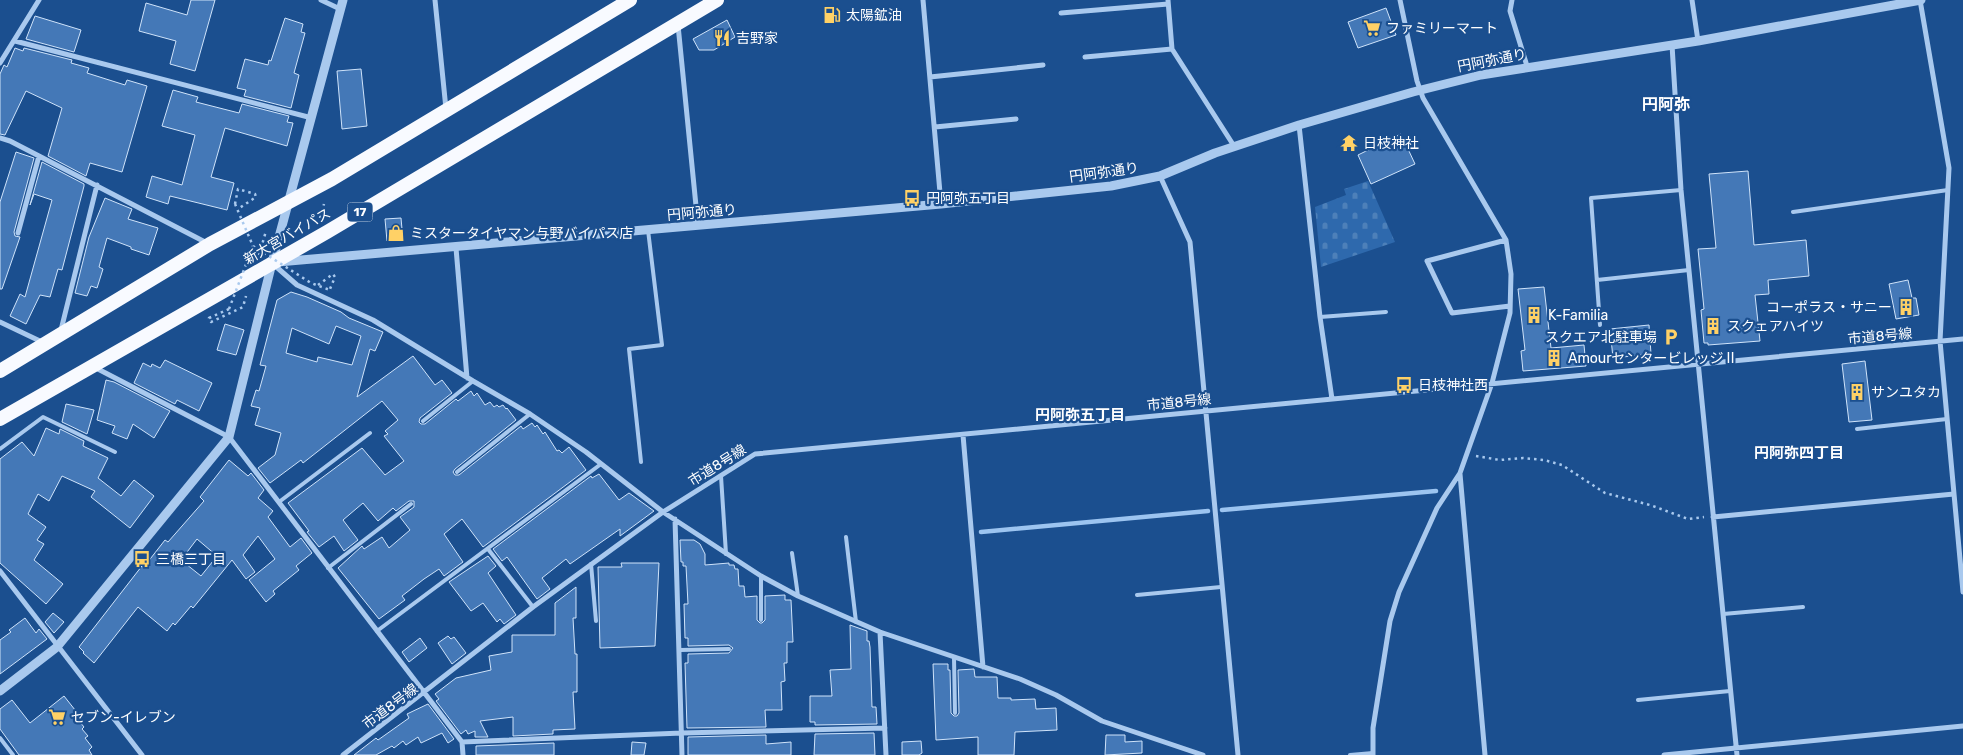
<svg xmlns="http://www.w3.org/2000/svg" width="1963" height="755" viewBox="0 0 1963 755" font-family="Rubik,'Noto Sans JP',sans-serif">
  <defs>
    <pattern id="cemetery-stones" width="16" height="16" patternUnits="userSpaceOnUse" patternTransform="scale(1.25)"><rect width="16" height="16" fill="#2e69ad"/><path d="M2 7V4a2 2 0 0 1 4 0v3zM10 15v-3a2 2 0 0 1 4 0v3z" fill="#4d80b9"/></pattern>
  </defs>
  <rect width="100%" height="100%" fill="#1b4f8f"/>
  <path fill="url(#cemetery-stones)" d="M1368,181L1395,242L1321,267L1315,207L1346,195L1344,189Z"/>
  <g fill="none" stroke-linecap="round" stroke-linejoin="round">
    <path stroke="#9cc4f0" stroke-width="4.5" d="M1222,510L1436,491
      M981,532L1208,511"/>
  </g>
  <path fill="#4478b7" stroke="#cfe3fa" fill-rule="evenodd" d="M191,0H215L195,71L170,64L176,41L139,31L146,3L187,15Z
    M1386,8L1396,35L1358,48L1348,22Z
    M35,16L81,30L74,52L26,39Z
    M285,18L303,24L301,32L305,33L294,73L299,75L291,108L244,96L246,90L237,88L245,59L268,65L269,60L271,61Z
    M727,20L735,37L714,50H699L693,39Z
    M15,48L23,51L24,48L72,60L71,63L89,68L87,73L125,85L127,80L147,86L122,172L90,163L86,176L48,156L62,108L26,91L5,135L0,134V74L4,65L7,67Z
    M361,69L367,126L342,129L337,71Z
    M173,90L198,97L196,102L239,113L242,104L289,116L287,122L293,123L287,146L225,128L211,177L234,183L227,210L170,196L168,204L146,197L152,176L182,185L195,135L162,126Z
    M1401,134L1415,164L1371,184L1358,155Z
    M16,152L34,158L14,232L15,236L20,237L2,289H0V202Z
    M42,162L84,184V186L62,270L58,269L50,297L40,295L26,324L10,316L20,294L25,297L52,200L34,194L30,205Z
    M1748,171L1754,245L1806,240L1809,276L1768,280L1769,294L1755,295L1760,341L1708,345V343H1704L1701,310L1704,309L1698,249L1716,248L1709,174Z
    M105,198L132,209L128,219L158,228L149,255L131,249V247L107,238L99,267L103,269L97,288L91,286L87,296L75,293L89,237Z
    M401,218L403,240L387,241L385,219Z
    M1908,280L1912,298H1916L1919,315L1896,319L1889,284Z
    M1544,287L1551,348L1584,345L1586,366L1523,371L1521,351L1525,350L1518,289Z
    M291,292L307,297L341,312L349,318L383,332L375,351L370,349L357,397L413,356L435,385L442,380L452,393L420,418L419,422L421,424H425L456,399L458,401L471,391L474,396L477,393L485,405L490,402L494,407L497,405L499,407L503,405L506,409L507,408L516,420L455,469L453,472L455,475H459L521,426L523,429L532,423L535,427L537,425L543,434L545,432L557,451L559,450L562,453L569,447L586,470L483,547L462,519L444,534L463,562L444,576L439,569L424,579L402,596L405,600L379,619L338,568L362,546L364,549L382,537L389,548L410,530L400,517L414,507V501H409L396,511L393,508L378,521L363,503L343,520L358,540L344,551L334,536L319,547L307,532L309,531L288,503L362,448L385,475L404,461L384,436L388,434L385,431L398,420L382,401L303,463L301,460L270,483L258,468L275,455L281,433L255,425L260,408L251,406L256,390L259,391L266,366L260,365L277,300ZM336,326L361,336L352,365L318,357L317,362L286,353L292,328L329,344Z
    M225,324L244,330L236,355L217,350Z
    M1649,325L1651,354L1613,358L1610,329Z
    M165,360L212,383L199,411L177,400L175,404L134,383L143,363L151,367L152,364L160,368Z
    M1865,361L1872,420L1849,422L1842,364Z
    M106,380L114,382L170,411L154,438L133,424L127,439L112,433L115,426L97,420Z
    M66,404L94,410L87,434L62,422Z
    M46,428L59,434L60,429L84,441L83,446L108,458L98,478L121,496L134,480L154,496L130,528L91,497L95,491L62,476L49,501L38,494L28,514L46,527L37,540L44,544L34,560L63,584L46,604L0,563V459L22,442L34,456Z
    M229,460L248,476L251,473L264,490L258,498L273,511L268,517L290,547L301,538L312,553L296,566L299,570L273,591L275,594L266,602L249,580L275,559L258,536L243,555L255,572L246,579L232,560L193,608L191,606L175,625L173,623L167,631L138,607L94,663L83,653L84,652L79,647L145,562L147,563L165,540L168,542L204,501L200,497ZM197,539L217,556L201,576L181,560Z
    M599,474L619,500L629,493L654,511L620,536V529L570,564L566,559L542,578L550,589L537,599L507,557L502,561L493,549L591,476L592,478Z
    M680,540H694L700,544L705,554V565L729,563V565H734L735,569H738L739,586H744L745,597L757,596V620L760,623H762L765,620V596L785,595V600H791L793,642H787V663H784L785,681L781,682L782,710H765L766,727L687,728L685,663H688V654L729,653L733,648L729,645L688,646V638H685L684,604H688L686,566H683V562H681Z
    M488,556L496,566L488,573L516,615L504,624L500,619L497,622L483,603L471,611L449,582Z
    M621,563H659L655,646L600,648L598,567H622Z
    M576,587V618H573L575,654H577V692H573L575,729L553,730V734L513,736V717L480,721L488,737H475V731L468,734L466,730L461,734L436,701L439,699L435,694L456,678L491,670L489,656L512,652V635H555V603Z
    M53,613L64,622L54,633L45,622Z
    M25,618L36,633L39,629L47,639L0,674V640L11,632L9,630Z
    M850,625L867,631V641H869L870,647L872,707H876L877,724L815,725V722H810V696H832L830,670L851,669Z
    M448,636L451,639L454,637L466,653L452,664L438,643Z
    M420,638L427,648L409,662L402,652Z
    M933,664H948V670H950L951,713L954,716H957L959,713L958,670L974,669L975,677H997L998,698H1011V700L1035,699L1036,709L1056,708L1057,730L1015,732L1014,755H978V737L936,740Z
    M64,696L79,715L76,717L84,727L82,729L88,736L85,738L92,747L89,750L92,755H19L0,729V709L12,700L30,723Z
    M428,704L454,739L448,743L442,733L421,743L418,737L406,745L403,741L394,748L392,746L376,755H354L376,738L378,740L409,718L407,714Z
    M874,733L875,755H814L815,734Z
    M766,735V744L791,742V755H688V737Z
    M1106,735H1125V742L1142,741V753L1105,755Z
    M921,741L922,753L919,755H902V742Z
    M632,742L646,743L644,755H631Z
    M554,743V755H476V746Z"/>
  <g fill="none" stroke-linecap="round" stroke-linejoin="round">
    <path stroke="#a9c9ee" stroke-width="2.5" stroke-dasharray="2.5 4" stroke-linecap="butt" d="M235,204L238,189L255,194L256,197L238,209
      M320,218L324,204
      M259,255L266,231
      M318,285L333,274L335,277L330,289
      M229,309L209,318L211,322L243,307L246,296
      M1476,456L1500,460L1523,458L1544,460L1562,465L1605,493L1650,505L1688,519L1704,517"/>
    <path stroke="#a9c9ee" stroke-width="4" d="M1793,212L1948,190
      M1597,280L1689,270
      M1320,317L1386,312
      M1600,325L1591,198L1681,190
      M423,421L473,381
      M1857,429L1947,419
      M0,449L43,417L115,452
      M641,462L629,349L662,345L648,230
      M457,472L530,414
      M721,476L726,554
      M279,502L370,433
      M846,537L856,622
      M488,549L533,607
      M792,553L798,596
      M591,564L596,621
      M328,568L411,504
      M761,576V620
      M1137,595L1221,587
      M1723,614L1803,607
      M377,631L601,464
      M680,650L729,649
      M954,658L955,713
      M1638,700L1730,691
      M0,738L13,755
      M1350,755L1373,753"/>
    <path stroke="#a9c9ee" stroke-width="5" d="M321,0L340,9
      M435,0L446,109
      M923,0L941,204
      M1168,0L1172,49L1234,146
      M1512,0L1510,11L1527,66
      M1692,0L1698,41
      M1920,0L1949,168L1940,341L1963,592
      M1061,13L1168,4
      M678,25L698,226
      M15,41L312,118
      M1672,45L1681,190L1737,755
      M1085,57L1172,49
      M0,63L39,0
      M930,77L1043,65
      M1299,125L1320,317L1332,399
      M935,127L1016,119
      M0,138L10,141L39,156L207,243
      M1160,176L1190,242L1238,755
      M18,233L39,156
      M1506,240L1427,261L1452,313L1510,306
      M456,248L467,378
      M273,264L297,285L373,320L473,381L530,414L586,452L663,512L761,576L798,596L880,632L1020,679L1056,695L1102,721L1203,755
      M0,322L42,342
      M61,330L97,185
      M94,367L229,437L462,742L463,755
      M963,435L983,667
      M1460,474L1485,755
      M1713,517L1954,494
      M675,519L682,755
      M0,571L142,755
      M880,632L886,755
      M462,742L682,733L885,728
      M343,755L533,607L663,512L755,454L1963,339
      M1373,755V728L1390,621L1399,592L1437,508L1460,473L1492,383L1510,313L1511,274L1506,240L1423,98L1417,81L1400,0
      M1664,755L1963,726"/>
    <path stroke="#a9c9ee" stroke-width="9" d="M278,262L941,204L1111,186L1160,176L1215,153L1299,125L1413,92L1481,75L1698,41L1921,0
      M0,691L57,647L229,437L272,263L343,0"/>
    <path stroke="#f8faff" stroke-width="14" d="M0,371L210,244L332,179L630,0
      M0,419L327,232L717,0"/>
    <path stroke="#a9c9ee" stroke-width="2.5" stroke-dasharray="2.5 4" stroke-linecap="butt" d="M235,204L253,246L311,283L330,290
      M229,309L253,246"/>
  </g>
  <defs>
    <g id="fuel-bare" transform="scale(1.35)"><path d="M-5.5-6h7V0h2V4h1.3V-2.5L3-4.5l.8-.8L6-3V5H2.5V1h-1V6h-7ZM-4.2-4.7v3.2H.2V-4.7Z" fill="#ffd166" stroke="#1b4f8f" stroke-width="2.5" paint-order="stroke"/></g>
    <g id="supermarket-bare" transform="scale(1.35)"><path d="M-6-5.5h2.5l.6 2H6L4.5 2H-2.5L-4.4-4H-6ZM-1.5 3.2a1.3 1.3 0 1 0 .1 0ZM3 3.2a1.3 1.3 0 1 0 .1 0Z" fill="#ffd166" stroke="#1b4f8f" stroke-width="2.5" paint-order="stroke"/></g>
    <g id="restaurant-bare" transform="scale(1.35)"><path d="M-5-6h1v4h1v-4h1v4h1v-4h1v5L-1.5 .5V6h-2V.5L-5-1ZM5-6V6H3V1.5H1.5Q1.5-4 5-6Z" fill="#ffd166" stroke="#1b4f8f" stroke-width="2.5" paint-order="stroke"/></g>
    <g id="temple-bare" transform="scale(1.35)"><path d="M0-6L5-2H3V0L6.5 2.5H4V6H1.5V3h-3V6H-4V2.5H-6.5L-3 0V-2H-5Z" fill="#ffd166" stroke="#1b4f8f" stroke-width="2.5" paint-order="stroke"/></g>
    <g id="bus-bare" transform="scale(1.35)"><path d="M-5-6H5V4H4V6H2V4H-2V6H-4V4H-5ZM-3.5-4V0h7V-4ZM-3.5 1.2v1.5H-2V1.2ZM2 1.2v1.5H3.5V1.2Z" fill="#ffd166" stroke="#1b4f8f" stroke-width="2.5" paint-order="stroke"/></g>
    <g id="shop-bare" transform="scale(1.35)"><path d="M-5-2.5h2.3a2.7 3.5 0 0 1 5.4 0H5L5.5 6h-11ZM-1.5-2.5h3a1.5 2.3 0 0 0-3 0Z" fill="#ffd166" stroke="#1b4f8f" stroke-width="2.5" paint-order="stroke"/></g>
    <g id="building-bare" transform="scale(1.35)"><path d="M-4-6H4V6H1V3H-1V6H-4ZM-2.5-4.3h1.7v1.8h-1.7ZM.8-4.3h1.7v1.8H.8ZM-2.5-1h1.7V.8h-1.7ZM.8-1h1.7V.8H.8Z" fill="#ffd166" stroke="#1b4f8f" stroke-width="2.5" paint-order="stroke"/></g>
    <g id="parking-bare" transform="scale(1.35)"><path d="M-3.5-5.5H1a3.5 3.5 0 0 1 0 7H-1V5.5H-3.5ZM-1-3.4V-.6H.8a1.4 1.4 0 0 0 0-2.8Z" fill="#ffd166" stroke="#1b4f8f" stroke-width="2.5" paint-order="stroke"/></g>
  </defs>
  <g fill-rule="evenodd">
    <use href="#fuel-bare" x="832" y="15"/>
    <use href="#supermarket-bare" x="1372" y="28"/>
    <use href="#restaurant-bare" x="722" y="38"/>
    <use href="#temple-bare" x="1349" y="143"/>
    <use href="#bus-bare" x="912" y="198"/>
    <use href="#shop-bare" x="396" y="233"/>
    <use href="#building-bare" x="1906" y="307"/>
    <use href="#building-bare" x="1534" y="315"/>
    <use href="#building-bare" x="1713" y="326"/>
    <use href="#parking-bare" x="1671" y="337"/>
    <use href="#building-bare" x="1554" y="358"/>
    <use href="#bus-bare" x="1404" y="385"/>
    <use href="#building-bare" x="1857" y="392"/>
    <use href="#bus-bare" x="142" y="559"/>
    <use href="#supermarket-bare" x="57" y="717"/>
  </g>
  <g text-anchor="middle" stroke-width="4.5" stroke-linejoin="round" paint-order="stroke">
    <rect fill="#1b4f8f" stroke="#bbcadd" stroke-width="1" x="347.5" y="202.5" width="25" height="19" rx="4"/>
    <g font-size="12" font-weight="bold" fill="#fff">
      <text x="360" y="216">17</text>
    </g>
    <g font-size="14" fill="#fff" stroke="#1b4f8f" text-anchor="start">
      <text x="846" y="20">太陽鉱油</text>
      <text x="1386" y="33">ファミリーマート</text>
      <text x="736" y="43">吉野家</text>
      <text x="1363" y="148">日枝神社</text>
      <text x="926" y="203">円阿弥五丁目</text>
      <text x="410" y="238">ミスタータイヤマン与野バイパス店</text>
      <text x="1892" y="312" text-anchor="end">コーポラス・サニー</text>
      <text x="1548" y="320">K-Familia</text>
      <text x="1727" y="331">スクェアハイツ</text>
      <text x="1657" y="342" text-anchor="end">スクエア北駐車場</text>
      <text x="1568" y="363">AmourセンタービレッジⅡ</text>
      <text x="1418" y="390">日枝神社西</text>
      <text x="1871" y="397">サンユタカ</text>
      <text x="156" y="564">三橋三丁目</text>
      <text x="71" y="722">セブン-イレブン</text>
    </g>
    <g font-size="14" fill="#fff" stroke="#1b4f8f">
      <text transform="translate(1492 60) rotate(-11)" y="5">円阿弥通り</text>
      <text transform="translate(1104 172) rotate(-8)" y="5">円阿弥通り</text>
      <text transform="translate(702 212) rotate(-5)" y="5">円阿弥通り</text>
      <text transform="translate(287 236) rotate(-30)" y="5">新大宮バイパス</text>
      <text transform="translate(1880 336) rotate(-5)" y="5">市道8号線</text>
      <text transform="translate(1179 402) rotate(-6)" y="5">市道8号線</text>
      <text transform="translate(717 465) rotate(-32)" y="5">市道8号線</text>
      <text transform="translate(390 706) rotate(-37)" y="5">市道8号線</text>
    </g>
    <g font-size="15" font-weight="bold" fill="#fff" stroke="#1b4f8f">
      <text x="1080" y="420">円阿弥五丁目</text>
      <text x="1799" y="458">円阿弥四丁目</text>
    </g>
    <g font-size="16" font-weight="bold" fill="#fff" stroke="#1b4f8f">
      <text x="1666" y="110">円阿弥</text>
    </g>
  </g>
</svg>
